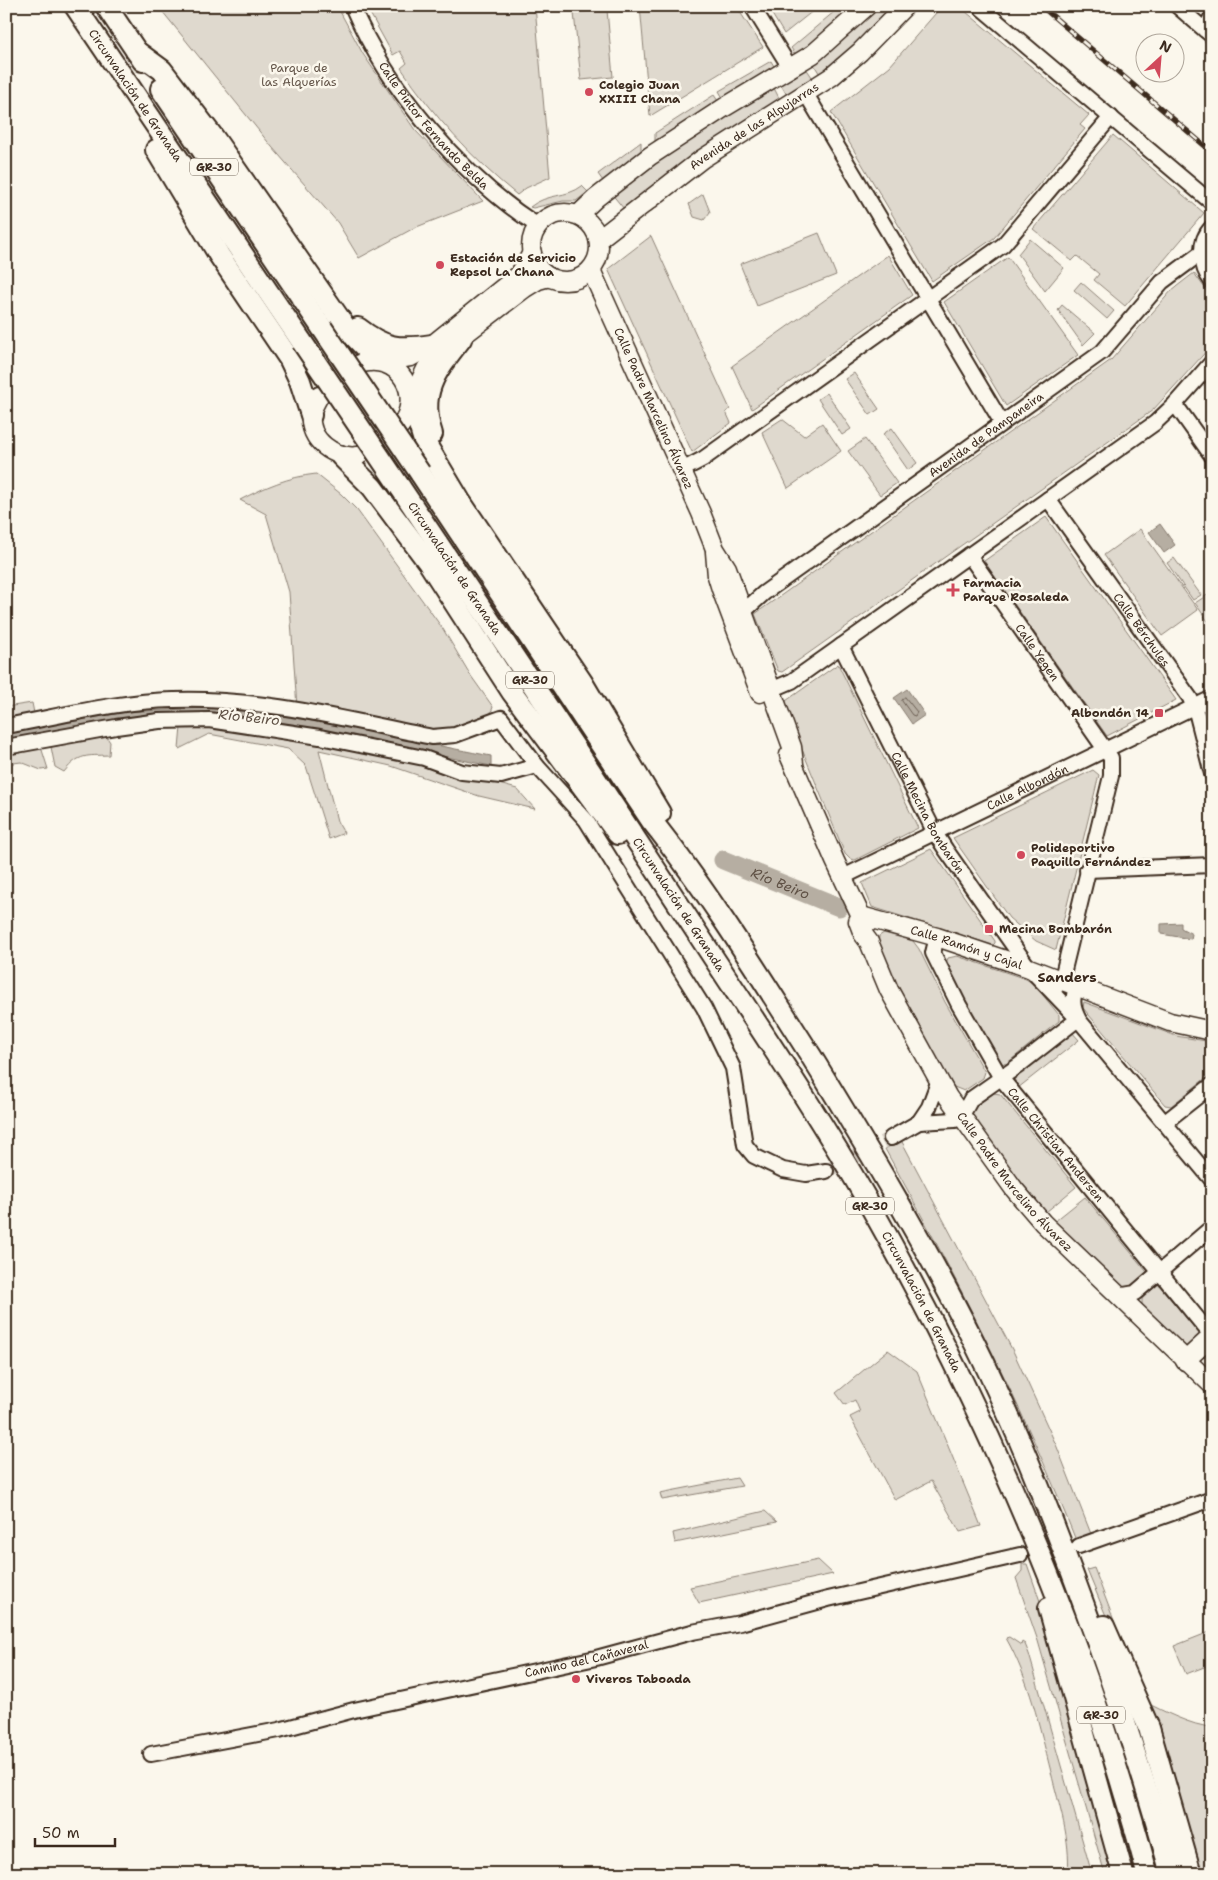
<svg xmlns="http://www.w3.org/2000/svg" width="1218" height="1880" viewBox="0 0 1218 1880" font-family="'Shantell Sans',sans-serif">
  <rect width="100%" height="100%" fill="#fbf7ec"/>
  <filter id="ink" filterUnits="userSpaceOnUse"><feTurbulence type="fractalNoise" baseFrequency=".02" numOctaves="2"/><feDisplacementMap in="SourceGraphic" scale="10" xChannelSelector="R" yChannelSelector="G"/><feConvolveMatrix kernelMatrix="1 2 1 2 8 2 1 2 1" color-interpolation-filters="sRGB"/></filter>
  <g filter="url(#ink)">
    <path fill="#dfd9ce" stroke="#8d8276" d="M158,6H337L363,54L415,130L483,201L414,228L359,258L338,223L272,147Z
      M366,6H535L550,177L526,188L517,195C471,158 434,116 401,68L407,63L400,51L393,55Z
      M640,6H736L763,47L650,116Z
      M767,6H819L784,34Z
      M841,6H854L826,32L796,55L791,48Z
      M876,6H896L878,26L821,76L813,63L844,39Z
      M942,6H959L1089,115L1080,125L1085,129L994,238L932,281L831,112L890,66Z
      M607,10L613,77L581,80L574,13Z
      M771,61L775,68L723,98L719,91Z
      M806,68L814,80L788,97L780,83Z
      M773,86L781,102L624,209L611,193L655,160Z
      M714,95L718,101L655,143V133Z
      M1113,135L1204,213L1125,306L1094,280L1099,274L1077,256L1072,261L1033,229Z
      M641,142V152L603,181L598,174Z
      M582,186L588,192L576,201H563L533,208L530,207C547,193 567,198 582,186Z
      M703,194L710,212L704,220L694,217L689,204Z
      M819,233L836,275L757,306L740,264Z
      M651,236L730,409L726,412L731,423L692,452L608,269Z
      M1030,239L1064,268L1045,291L1018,254Z
      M888,255L912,295L752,409L732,366Z
      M1008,257L1078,355L1006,406L944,302Z
      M1194,273L1212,298V345L1153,410L782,672L778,671L755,614L1111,360L1172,290Z
      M1081,282L1114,311L1107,319L1074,290Z
      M1062,305L1095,333L1083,345L1058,310Z
      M854,373L879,409L870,415L845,379Z
      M827,393L851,429L842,435L818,399Z
      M782,419L804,436L822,423L841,451L788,488L762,432Z
      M892,428L917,463L908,470L883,434Z
      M865,439L897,483L880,495L848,451Z
      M316,474L341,494L357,510L443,629L471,676L493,707L490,715L454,731L434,734L297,708L289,592L266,514L240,500C265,487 288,477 316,474Z
      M1046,517L1176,700L1107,736L984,561Z
      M1140,529L1198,610L1162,636L1104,555Z
      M1174,558L1201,595L1193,600L1167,563Z
      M1212,592V627L1195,603Z
      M838,664L918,828L855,860L850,859L845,854L783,703Z
      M32,703L35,718L6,723V707Z
      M181,727L234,728L423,763L517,789L535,809L479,796L391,766L319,750L337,821L344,833L329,839L306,766L288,749L209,734L179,749Z
      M106,736L110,742L109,755C87,756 79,753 64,772L55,767L51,747Z
      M41,747L48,769L41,770L21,762L6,764V754Z
      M1093,770L1099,775L1056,950L1036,941L1009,918L953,838Z
      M931,849L995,941V943L993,945L872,907L862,883Z
      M884,933L913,941L919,949L945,1002L985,1072L983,1078L964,1091L954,1087L925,1040L878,945L879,936Z
      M957,956L1026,979L1034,984L1059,1015V1021L1006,1064L1000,1063L945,966L948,958Z
      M1084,1002L1176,1036L1212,1042V1073L1171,1106L1165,1105L1083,1008Z
      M1071,1031L1079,1040L1018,1088L1013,1076Z
      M994,1093L1000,1094L1076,1187L1046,1212L1006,1163L972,1115V1109Z
      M901,1140L1014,1353L1057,1447L1093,1539L1077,1543C1023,1406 956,1277 885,1149Z
      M1085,1197L1147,1272L1128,1288L1117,1286L1055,1221Z
      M1158,1284L1198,1332L1201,1330L1203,1333L1188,1352L1142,1309V1299Z
      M888,1350L917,1371L981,1526L960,1532L931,1481L895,1500L850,1417L860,1412L855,1400L845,1405L836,1393Z
      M737,1478L742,1486L662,1500L660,1493Z
      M765,1511L777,1522L675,1543L673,1533Z
      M818,1560L833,1574L699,1603L690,1587Z
      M1022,1564H1027L1055,1644L1116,1874H1105L1038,1641L1016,1578L1022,1571Z
      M1094,1568L1145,1702C1163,1711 1192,1726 1212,1727V1874H1198L1148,1717L1087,1570Z
      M1212,1631V1664L1186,1674L1174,1646Z
      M1009,1637L1021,1645L1022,1642L1025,1644L1029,1654L1092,1874H1068C1071,1839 1059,1806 1051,1772C1039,1725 1030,1681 1006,1638Z"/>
    <path fill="#b6aea2" stroke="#85796d" d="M1160,524L1175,545L1164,553L1149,532Z
      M907,689L925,715L912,724L894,698Z
      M205,708C301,714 397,738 491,756V766L295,726L248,719L205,715L6,742V733L126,712Z
      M1181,923V928L1192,934L1191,939L1161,934V924Z"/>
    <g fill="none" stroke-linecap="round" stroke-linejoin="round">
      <path stroke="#6c5f53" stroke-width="1" d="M905,697L917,712L915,716L912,715L902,701Z"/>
      <path stroke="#b6aea2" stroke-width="19" id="s1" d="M723,860L839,907"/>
      <path stroke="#d5cec3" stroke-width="14" stroke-dasharray="14 7" stroke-linecap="butt" d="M826,1171L891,1138"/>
      <g stroke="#3b2a1e" stroke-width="18">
        <g id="minor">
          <path id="s2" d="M352,6C388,90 462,177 538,226"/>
          <path d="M752,6L791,69"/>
          <path d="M979,6L1212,203"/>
          <path d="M1177,6L1212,36"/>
          <path d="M1205,30L1212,16"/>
          <path d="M806,94L1002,423"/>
          <path d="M1212,227C1197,242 1200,267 1212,282"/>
          <path d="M1175,404L1212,456"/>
          <path d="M682,470L703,459L1003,245L1111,117"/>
          <path id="s3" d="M1048,499L1190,698L1197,715L1212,774"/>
          <path id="s4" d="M969,555L1111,758V776L1063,974L1055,989"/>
          <path id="s5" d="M743,612L764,593L1102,352L1162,282L1201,253"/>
          <path id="s6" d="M841,646L935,833L946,850L1029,968L1078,1019L1212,1180"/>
          <path d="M771,690L792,681L1155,423L1175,404L1212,362"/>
          <path d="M6,726C61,716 118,701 174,700C261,697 348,720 432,737L455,735L501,718L537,766L586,820L704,1008L733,1068L745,1145L754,1156L783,1170L806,1174L826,1171"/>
          <path d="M6,747L116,727L159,721L209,720L320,737L424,758L462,772L501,776L537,766"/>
          <path d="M1087,870L1212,865"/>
          <path id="s7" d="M843,877L1212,698"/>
          <path id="s8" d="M937,937L933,953L959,1005L1001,1078L1212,1336"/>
          <path d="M1077,986C1072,998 1072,1006 1078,1018"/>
          <path d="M919,1122L929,1107L939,1080"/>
          <path d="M1164,1123L1212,1085"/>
          <path d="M891,1138L919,1122L955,1120L961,1117L971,1099L1018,1066L1078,1019"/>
          <path d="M1118,1296L1135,1293L1212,1227"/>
          <path d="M1079,1546L1212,1499"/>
          <path id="s9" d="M151,1754L279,1730L354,1710L596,1658L692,1632L740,1623L828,1599L1020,1555"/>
        </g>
      </g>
      <g stroke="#3b2a1e" stroke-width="21">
        <g id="major">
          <circle cx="565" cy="247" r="34"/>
          <path d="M578,215L596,198L650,156L725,107L813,54L867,6"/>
          <path id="s10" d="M599,239L702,159L831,77L860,52L905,6"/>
          <path id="s11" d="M591,270L701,513L715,549L727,568L792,747L794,764"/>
          <path d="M384,362L411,357L432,345L519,275L532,253"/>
          <path d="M359,364C398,351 425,395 400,426"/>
          <path d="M319,396C316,402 312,408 311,414C308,441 335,459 358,456"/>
          <path d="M411,400L426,369L435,357L525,288L538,280L549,277"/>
          <path d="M715,552L717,576L721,589L760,693"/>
          <path d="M789,755L835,861L861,916L867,924"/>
          <path id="s12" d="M861,916L858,921L863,934L869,942L889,990L948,1097L1014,1189L1043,1223L1212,1385"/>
          <path id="s13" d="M861,916L937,937L1029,968L1170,1022L1212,1031"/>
          <path d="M1185,1361L1212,1336"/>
        </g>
      </g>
      <g stroke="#3b2a1e" stroke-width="24">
        <g id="highway">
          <path id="s14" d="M75,6L302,342"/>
          <path d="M106,6L143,61"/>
          <path d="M136,51L162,70L214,138L346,328L377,360"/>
          <path d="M161,89L322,328"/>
          <path d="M156,150L219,255L290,360L300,381L311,415"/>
          <path d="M358,328C385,349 399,350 432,345"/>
          <path d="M411,409L417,418L424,441L460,501L582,682L660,813"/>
          <path d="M432,434C418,392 436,371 461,339"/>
          <path d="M341,456L372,487L428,562L512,692L618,834"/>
          <path d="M420,473L651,820C710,894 760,976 811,1056C868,1149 924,1242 973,1340C1021,1436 1059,1535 1095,1636C1123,1714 1149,1793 1171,1874"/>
          <path id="s15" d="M400,487C499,635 599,782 696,931C754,1020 814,1107 867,1200C971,1384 1060,1579 1121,1782C1130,1813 1140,1843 1147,1874"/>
          <path d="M1049,1608L1123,1874"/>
          <path d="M1104,1626L1149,1728L1191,1874"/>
        </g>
      </g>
      <use href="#minor" stroke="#fbf7ec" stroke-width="14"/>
      <use href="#major" stroke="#fbf7ec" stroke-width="18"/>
      <use href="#highway" stroke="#fbf7ec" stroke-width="20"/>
      <g stroke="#3b2a1e" stroke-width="5">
        <path id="rail" d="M1041,6L1212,152"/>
      </g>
      <use href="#rail" stroke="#fbf7ec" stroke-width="3" stroke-dasharray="9" stroke-linecap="butt"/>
      <g stroke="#3b2a1e" stroke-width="24" stroke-linecap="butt">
        <path id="highway-bridge" d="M322,328L420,473
          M302,342L400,487"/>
      </g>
      <use href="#highway-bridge" stroke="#fbf7ec" stroke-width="20"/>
    </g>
  </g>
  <g fill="#d1495b" stroke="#fbf7ec" stroke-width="2">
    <circle cx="589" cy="92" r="5"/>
    <circle cx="440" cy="265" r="5"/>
    <path d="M950.5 582.5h5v5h5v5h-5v5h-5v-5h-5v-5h5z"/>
    <rect x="1154" y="708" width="10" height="10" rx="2.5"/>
    <circle cx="1021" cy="855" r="5"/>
    <rect x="984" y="924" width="10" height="10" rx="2.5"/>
    <circle cx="576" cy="1679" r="5"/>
  </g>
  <g text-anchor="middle" stroke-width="5" stroke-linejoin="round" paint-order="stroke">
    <g fill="#fbf7ec" stroke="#75685c" stroke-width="1">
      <rect x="190" y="158.5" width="48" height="17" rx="4"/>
      <rect x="506" y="671.5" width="48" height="17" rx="4"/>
      <rect x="846" y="1197.5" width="48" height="17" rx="4"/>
      <rect x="1077" y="1706.5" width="48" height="17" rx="4"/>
    </g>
    <g font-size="11" font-weight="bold" fill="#3b2a1e">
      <text x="214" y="171">GR-30</text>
      <text x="530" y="684">GR-30</text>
      <text x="870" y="1210">GR-30</text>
      <text x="1101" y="1719">GR-30</text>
    </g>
    <g font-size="12" fill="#64564a" stroke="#fbf7ec">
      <text x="299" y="72">Parque de<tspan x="299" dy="14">las Alquerías</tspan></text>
    </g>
    <g font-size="12" font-weight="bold" fill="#3b2a1e" stroke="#fbf7ec" text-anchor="start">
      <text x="599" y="89">Colegio Juan<tspan x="599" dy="14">XXIII Chana</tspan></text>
      <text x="450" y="262">Estación de Servicio<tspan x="450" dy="14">Repsol La Chana</tspan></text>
      <text x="963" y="587">Farmacia<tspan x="963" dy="14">Parque Rosaleda</tspan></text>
      <text x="1149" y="717" text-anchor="end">Albondón 14</text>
      <text x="1031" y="852">Polideportivo<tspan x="1031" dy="14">Paquillo Fernández</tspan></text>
      <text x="999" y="933">Mecina Bombarón</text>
      <text x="586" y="1683">Viveros Taboada</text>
    </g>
    <g font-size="12" fill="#3b2a1e" stroke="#fbf7ec">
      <text dy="4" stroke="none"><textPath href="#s14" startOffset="108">Circunvalación de Granada</textPath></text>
      <text dy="4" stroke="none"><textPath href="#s2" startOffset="146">Calle Pintor Fernando Belda</textPath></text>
      <text dy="4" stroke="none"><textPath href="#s10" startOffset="192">Avenida de las Alpujarras</textPath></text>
      <text dy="4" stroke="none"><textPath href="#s11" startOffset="152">Calle Padre Marcelino Álvarez</textPath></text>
      <text dy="4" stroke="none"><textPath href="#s5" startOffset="301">Avenida de Pampaneira</textPath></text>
      <text dy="4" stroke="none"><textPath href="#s15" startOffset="98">Circunvalación de Granada</textPath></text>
      <text dy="4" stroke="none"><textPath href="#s3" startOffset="161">Calle Bérchules</textPath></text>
      <text dy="4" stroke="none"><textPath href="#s4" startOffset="119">Calle Yegen</textPath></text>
      <text dy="4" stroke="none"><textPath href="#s7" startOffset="205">Calle Albondón</textPath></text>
      <text dy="4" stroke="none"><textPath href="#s6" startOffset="188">Calle Mecina Bombarón</textPath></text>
      <text dy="4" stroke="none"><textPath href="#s15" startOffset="502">Circunvalación de Granada</textPath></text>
      <text dy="4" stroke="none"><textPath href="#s13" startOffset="110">Calle Ramón y Cajal</textPath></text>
      <text dy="4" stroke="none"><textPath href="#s8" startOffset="245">Calle Christian Andersen</textPath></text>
      <text dy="4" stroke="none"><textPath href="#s12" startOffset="312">Calle Padre Marcelino Álvarez</textPath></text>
      <text dy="4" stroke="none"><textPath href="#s15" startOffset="968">Circunvalación de Granada</textPath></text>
      <text dy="4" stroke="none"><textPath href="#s9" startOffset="446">Camino del Cañaveral</textPath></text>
    </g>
    <g font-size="14" font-style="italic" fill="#605246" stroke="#fbf7ec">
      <text transform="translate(249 717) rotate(6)" y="5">Río Beiro</text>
      <text dy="5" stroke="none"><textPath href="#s1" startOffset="62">Río Beiro</textPath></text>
    </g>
    <g font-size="14" font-weight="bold" fill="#3b2a1e" stroke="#fbf7ec">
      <text x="1067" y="982">Sanders</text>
    </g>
  </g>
  <rect width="1218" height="1880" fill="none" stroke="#fbf7ec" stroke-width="25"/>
  <rect x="12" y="12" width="1193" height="1855" fill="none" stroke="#3b2a1e" stroke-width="2" filter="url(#ink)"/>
  <g transform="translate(1160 58) rotate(26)"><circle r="24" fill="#fbf7ec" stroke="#aea59a"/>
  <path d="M0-4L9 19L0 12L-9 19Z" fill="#d1495b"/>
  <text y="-8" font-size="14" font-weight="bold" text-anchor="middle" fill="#3b2a1e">N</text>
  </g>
  <path d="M35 1838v8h80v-8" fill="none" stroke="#3b2a1e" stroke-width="2.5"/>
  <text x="42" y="1838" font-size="15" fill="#3b2a1e" stroke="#fbf7ec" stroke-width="4" paint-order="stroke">50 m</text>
</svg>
